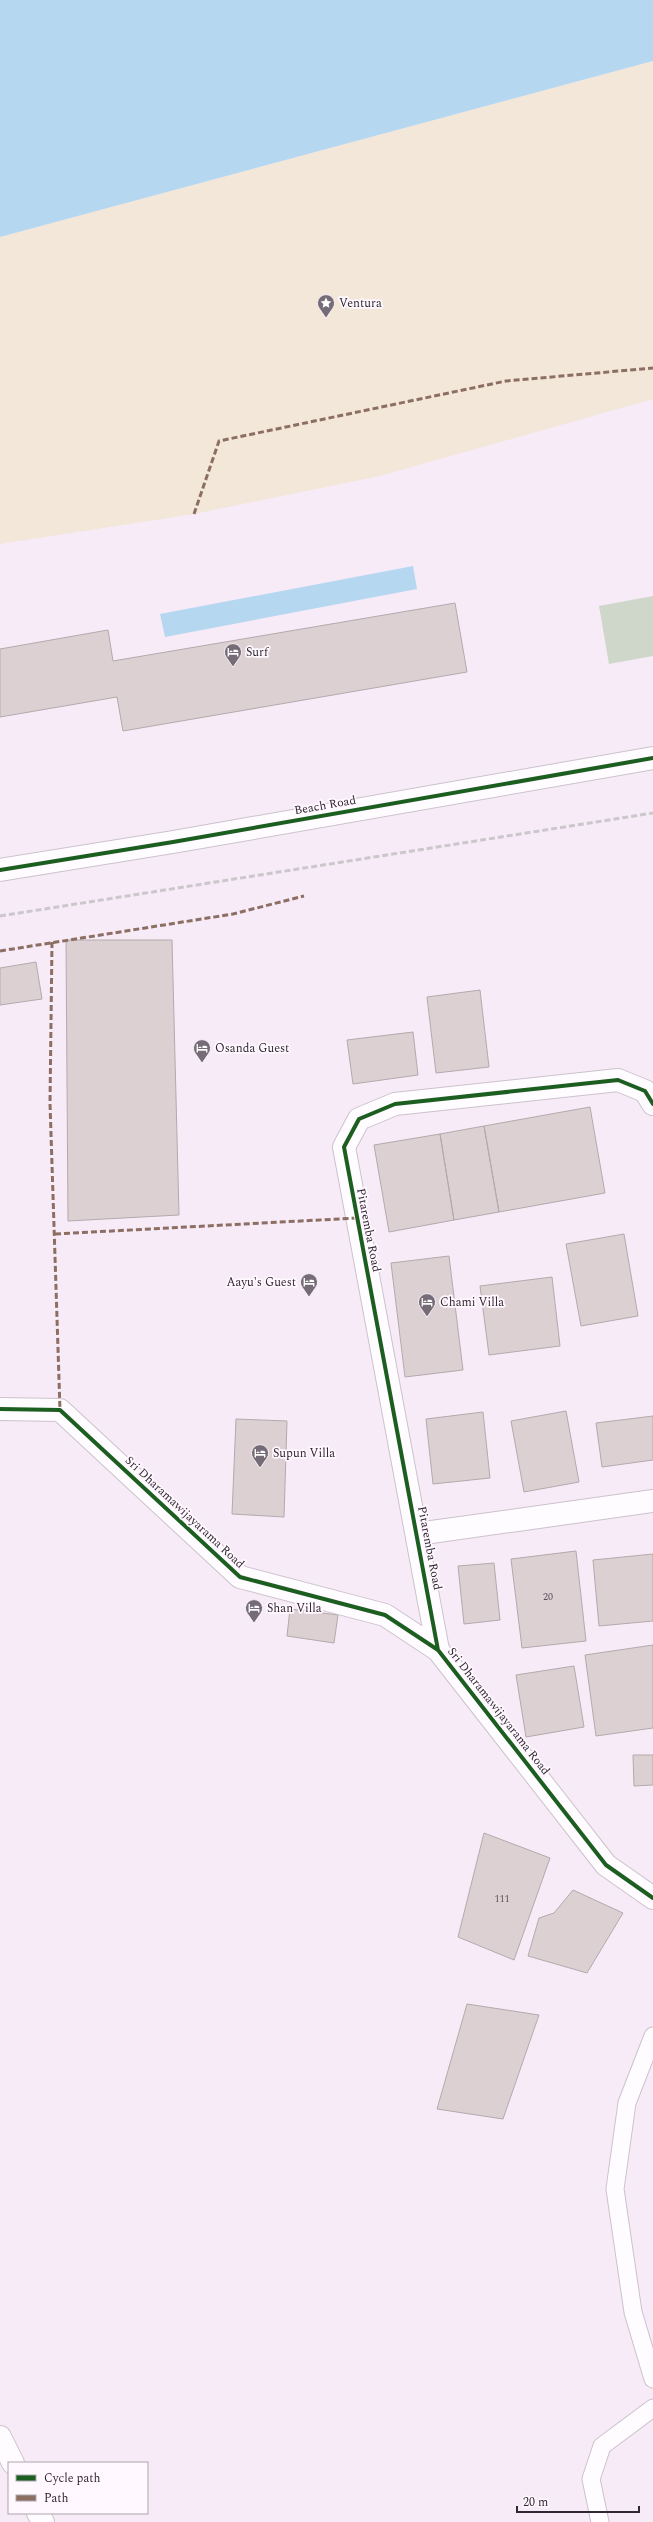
<svg xmlns="http://www.w3.org/2000/svg" width="653" height="2522" viewBox="0 0 653 2522" font-family="Spectral,serif">
  <rect width="100%" height="100%" fill="#f7ebf8"/>
  <path fill="#cfd6ca" d="M653,596V656L609,664L599,606Z"/>
  <path fill="#f2e7d9" d="M653,61V399L380,476L194,514L0,544V237Z"/>
  <path fill="#b6d7f0" d="M0,0H653V61L0,237Z
    M413,566L417,589L165,637L160,614Z"/>
  <path fill="#dcd0d2" stroke="#b4a9ac" d="M455,603L467,672L123,731L117,697L0,717V649L108,630L113,661Z
    M66,940H172L179,1215L68,1221Z
    M36,962L42,999L0,1005V968Z
    M480,990L489,1067L436,1073L427,997Z
    M413,1032L418,1075L353,1084L347,1040Z
    M590,1107L605,1193L499,1212L484,1126Z
    M484,1126L499,1212L454,1220L440,1134Z
    M440,1134L454,1220L389,1232L374,1145Z
    M624,1234L638,1316L581,1326L566,1244Z
    M449,1256L463,1370L405,1377L391,1263Z
    M552,1277L560,1346L489,1355L480,1286Z
    M566,1411L579,1482L524,1492L511,1421Z
    M483,1412L490,1478L433,1484L426,1419Z
    M653,1416V1460L602,1467L596,1423Z
    M236,1419L287,1421L284,1517L232,1514Z
    M576,1551L586,1641L522,1648L511,1559Z
    M653,1554V1621L599,1626L593,1560Z
    M494,1563L500,1620L464,1624L458,1566Z
    M290,1609L338,1615L334,1643L287,1636Z
    M653,1645V1728L596,1736L585,1655Z
    M574,1666L584,1727L526,1737L516,1675Z
    M633,1755H653V1785L634,1786Z
    M484,1833L550,1858L514,1960L458,1937Z
    M573,1890L623,1913L587,1973L528,1956L539,1918L554,1913Z
    M467,2004L539,2015L503,2119L437,2109Z"/>
  <g fill="none" stroke-linecap="round" stroke-linejoin="round">
    <g stroke="#ccc2cd" stroke-width="19">
      <path id="service" d="M653,2036L627,2103L615,2189L633,2312L653,2379
        M600,2522L591,2479L602,2446L653,2408"/>
    </g>
    <g stroke="#ccc2cd" stroke-width="24">
      <path id="minor" d="M0,870L173,842L653,758
        M0,1409L60,1410L240,1577L385,1615L438,1650L606,1865L653,1898
        M417,1534L653,1501
        M438,1650L344,1147L359,1119L395,1104L618,1080L645,1091L653,1104
        M0,2437L13,2463
        M38,2513L43,2522"/>
    </g>
    <use href="#service" stroke="#fefcfe" stroke-width="17"/>
    <use href="#minor" stroke="#fefcfe" stroke-width="22"/>
    <path stroke="#cbc7cb" stroke-width="3" stroke-dasharray="6 3" stroke-linecap="butt" d="M0,916L653,813"/>
    <path stroke="#8d6e63" stroke-width="3" stroke-dasharray="6 3" stroke-linecap="butt" d="M194,514L219,441L506,381L653,368
      M52,942L50,1103L60,1410
      M0,951L233,914L304,896
      M55,1234L357,1218"/>
    <g stroke="#fff9ff" stroke-width="6">
      <path id="cycleway" d="M0,870L173,842L653,758
        M0,1409L60,1410L240,1577L385,1615L438,1650L606,1865L653,1898
        M438,1650L344,1147L359,1119L395,1104L618,1080L645,1091L653,1104"/>
    </g>
    <use href="#cycleway" stroke="#1b5e20" stroke-width="4"/>
  </g>
  <defs>
    <g id="sight-pin" transform="scale(0.9)"><path d="M0 17L-7.5 6A9.5 9.5 0 1 1 7.5 6Z" fill="#766c77" stroke="#fff9ff"/><path d="M0-6L1.8-2.2L6-1.7L2.9 1.2L3.7 5.4L0 3.3L-3.7 5.4L-2.9 1.2L-6-1.7L-1.8-2.2Z" fill="#fff"/></g>
    <g id="hotel-pin" transform="scale(0.9)"><path d="M0 17L-7.5 6A9.5 9.5 0 1 1 7.5 6Z" fill="#766c77" stroke="#fff9ff"/><path d="M-6-4.5h1.5V1H6V5H4.5V3h-9V5H-6ZM-4 0a1.8 1.8 0 1 1 3.6 0ZM.5 0V-2.5h3Q6-2.5 6 0Z" fill="#fff"/></g>
  </defs>
  <g fill-rule="evenodd">
    <use href="#sight-pin" x="326" y="303"/>
    <use href="#hotel-pin" x="233" y="652"/>
    <use href="#hotel-pin" x="202" y="1048"/>
    <use href="#hotel-pin" x="309" y="1282"/>
    <use href="#hotel-pin" x="427" y="1302"/>
    <use href="#hotel-pin" x="260" y="1453"/>
    <use href="#hotel-pin" x="254" y="1608"/>
  </g>
  <g text-anchor="middle" stroke-width="3.5" stroke-linejoin="round" paint-order="stroke">
    <g font-size="10" fill="#5c515a">
      <text x="548" y="1600">20</text>
      <text x="502" y="1902">111</text>
    </g>
    <g font-size="12" fill="#312732" stroke="#fff9ff" text-anchor="start">
      <text x="339" y="307">Ventura</text>
      <text x="246" y="656">Surf</text>
      <text x="215" y="1052">Osanda Guest</text>
      <text x="296" y="1286" text-anchor="end">Aayu's Guest</text>
      <text x="440" y="1306">Chami Villa</text>
      <text x="273" y="1457">Supun Villa</text>
      <text x="267" y="1612">Shan Villa</text>
    </g>
    <g font-size="12" fill="#312732" stroke="#fff9ff">
      <text transform="translate(325 805) rotate(-10)" y="4">Beach Road</text>
      <text transform="translate(369 1230) rotate(79)" y="4">Pitaremba Road</text>
      <text transform="translate(185 1512) rotate(43)" y="4">Sri Dharamawijayarama Road</text>
      <text transform="translate(430 1548) rotate(79)" y="4">Pitaremba Road</text>
      <text transform="translate(499 1711) rotate(52)" y="4">Sri Dharamawijayarama Road</text>
    </g>
  </g>
  <rect x="8" y="2462" width="140" height="52" fill="#fff9ff" stroke="#ada5ad"/>
  <rect x="16" y="2475" width="20" height="6" fill="#1b5e20" stroke="#ada5ad"/>
  <text x="44" y="2482" font-size="12" fill="#312732">Cycle path</text>
  <rect x="16" y="2495" width="20" height="6" fill="#8d6e63" stroke="#ada5ad"/>
  <text x="44" y="2502" font-size="12" fill="#312732">Path</text>
  <path d="M517 2506v6h122v-6" fill="none" stroke="#312732" stroke-width="2"/>
  <text x="523" y="2506" font-size="12" fill="#312732" stroke="#fff9ff" stroke-width="3" paint-order="stroke">20 m</text>
</svg>
